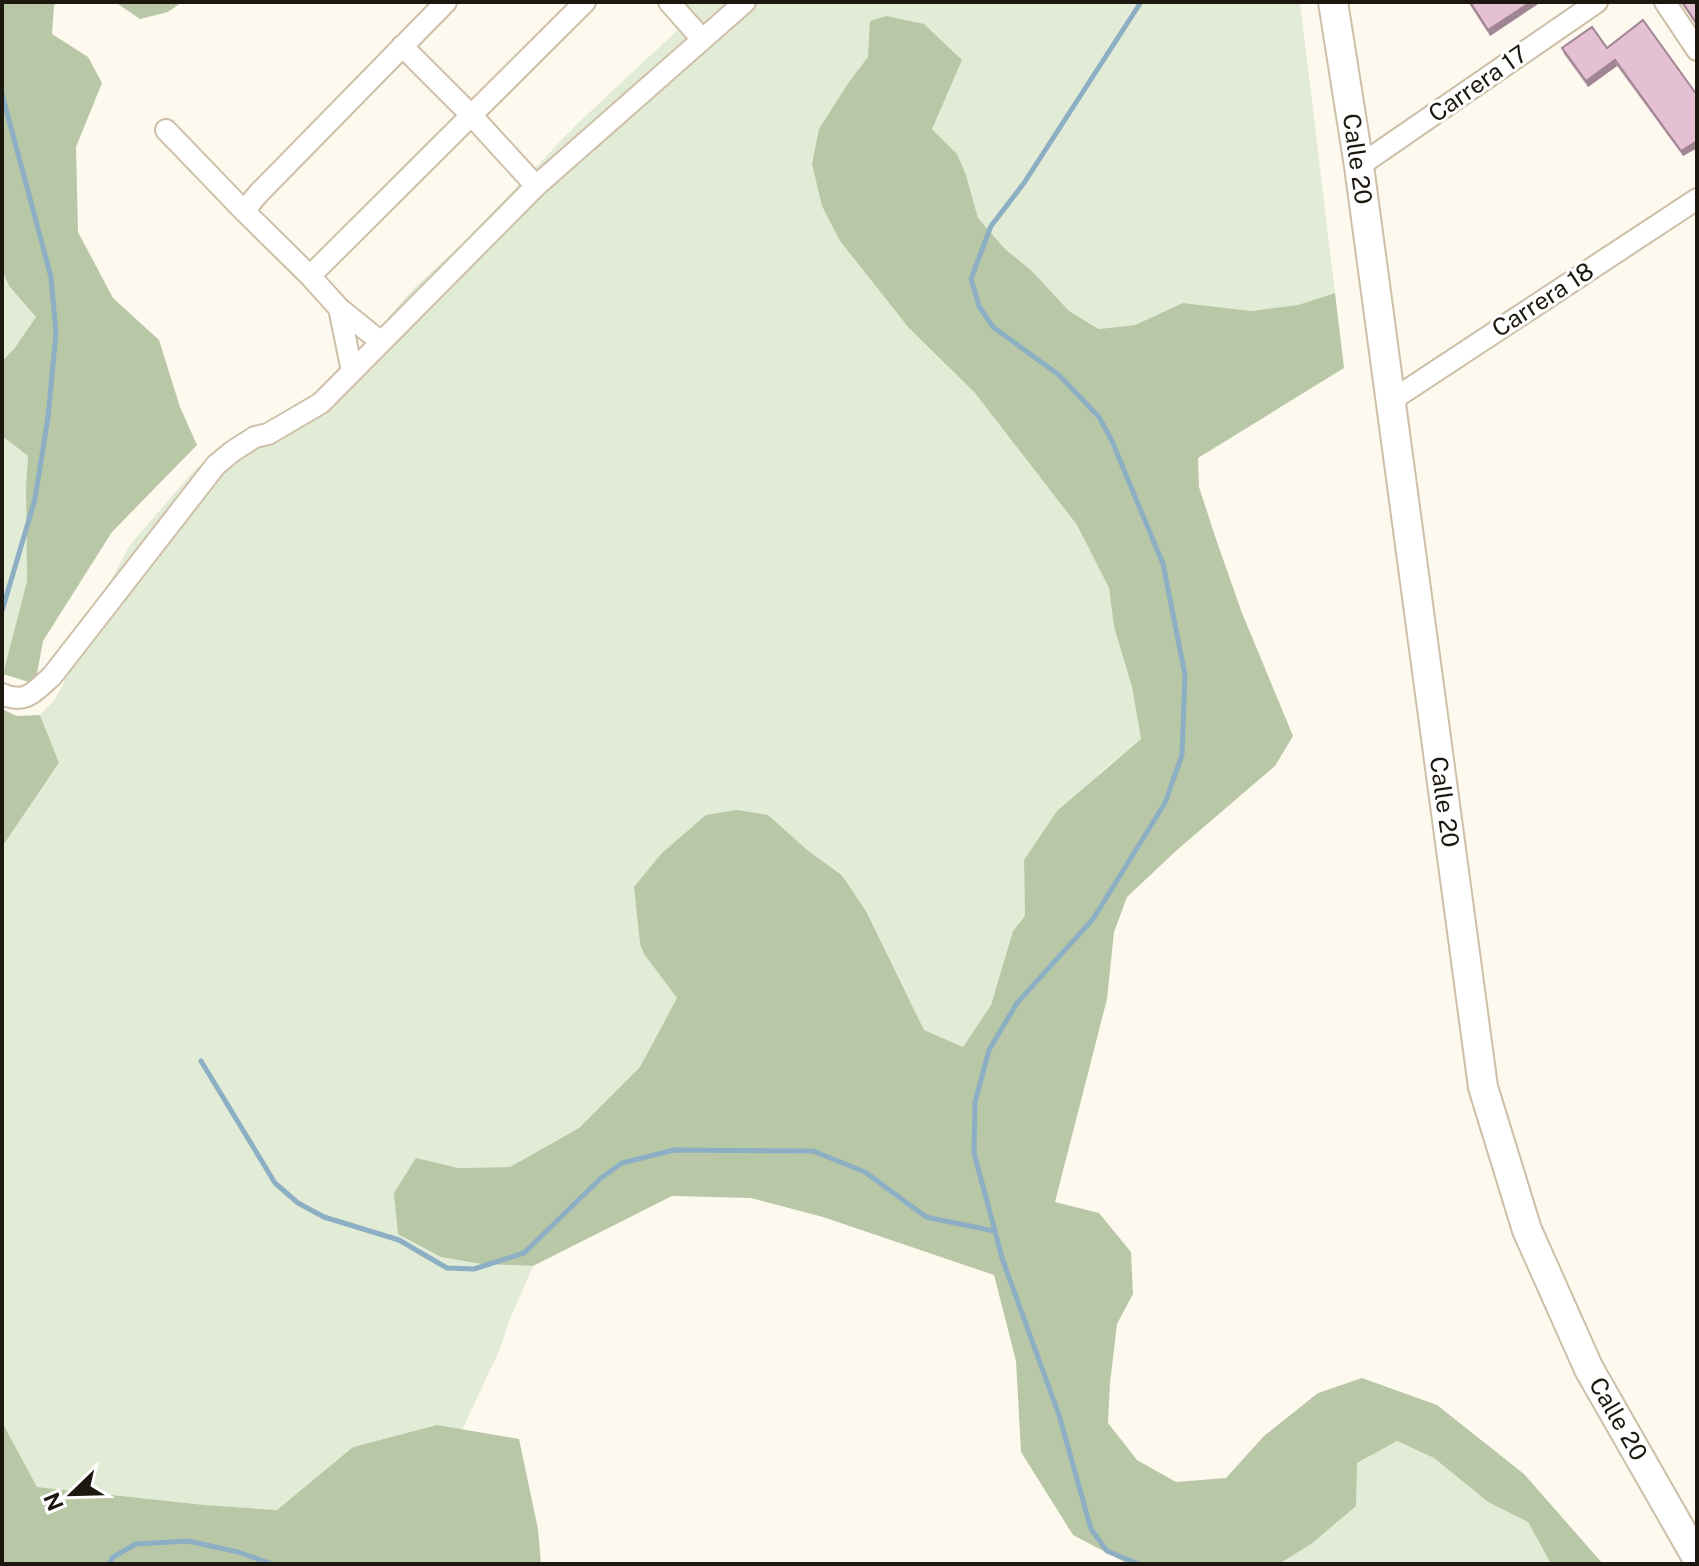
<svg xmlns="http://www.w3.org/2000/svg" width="1699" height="1566" viewBox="0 0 1699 1566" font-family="'Public Sans',sans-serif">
  <rect width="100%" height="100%" fill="#fef9ef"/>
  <path fill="#e1ebd6" d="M673,2H1300L1335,293L1298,305L1251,311L1183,303L1135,325L1100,329L1069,311L1032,271L1005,249L978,218L966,175L957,154L931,128L962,60L868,57L849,82L840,241L908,327L975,393L1077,525L1109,588L1114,627L1132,687L1141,739L1100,773L1024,860L1025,916L1013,931L991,1005L963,1047L924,1030L866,911L842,874L807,850L634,887L640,944L644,954L677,998L640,1067L579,1128L510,1167L459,1168L416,1158L441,1257L481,1264L533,1266L509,1321L500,1349L462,1430L437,1425L353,1447L277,1510L205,1505L37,1487L2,1422V847L59,764L40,715L55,699L64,683L67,660L130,545L191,474L207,459L301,408L355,355L415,287L462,244L577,124L684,24Z
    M2,270L9,286L36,317L14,349L2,361Z
    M2,436L28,456L26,488L27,581L3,674Z
    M1397,1441L1434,1458L1488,1502L1528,1522L1551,1564H1280L1311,1544L1357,1463Z"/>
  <path fill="#b8c7a6" d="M2,2H62L54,5L52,34L88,57L102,83L76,147L78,232L113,298L159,340L180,407L197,445L112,532L43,641L35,684L3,674L27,581L26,488L28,456L2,436V361L14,349L36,317L9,286L2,270Z
    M115,2H182L168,12L140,19Z
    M886,16L924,24L962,60L932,129L957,154L966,175L978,218L1005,249L1032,271L1069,311L1099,329L1135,325L1183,303L1251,311L1298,305L1335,293L1344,368L1198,458L1199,487L1217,542L1242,613L1293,736L1275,766L1177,850L1127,897L1114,932L1107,999L1055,1202L1099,1213L1131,1252L1133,1294L1117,1324L1110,1383L1108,1423L1137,1460L1176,1482L1226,1478L1264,1436L1318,1393L1362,1378L1437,1405L1524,1474L1603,1564H1551L1528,1522L1488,1502L1434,1458L1397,1441L1357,1463L1356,1506L1311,1544L1279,1564H1128L1073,1535L1021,1452L1016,1361L994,1275L823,1217L751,1198L672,1196L533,1266L481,1264L441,1257L398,1234L394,1193L416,1158L459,1168L510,1167L579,1128L640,1067L677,998L644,954L640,944L634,887L662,853L706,815L737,810L768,815L807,850L842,875L866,911L924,1030L963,1047L991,1005L1013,931L1025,916L1024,860L1057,811L1141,739L1132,687L1114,627L1109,588L1077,525L975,393L908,327L840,241L822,206L812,164L819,129L849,82L868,57L870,21Z
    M2,709L17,716L40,715L59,763L2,847Z
    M2,1422L37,1487L205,1505L277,1510L353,1447L437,1425L519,1439L538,1529L541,1564H2Z"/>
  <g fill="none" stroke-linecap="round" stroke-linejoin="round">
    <path stroke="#8cafc4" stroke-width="5" d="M2,94L51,277L56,333L48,417L35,499L2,611
      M201,1061L275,1183L298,1203L324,1217L399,1240L447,1268L474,1269L524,1253L601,1178L622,1163L674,1150L813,1151L865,1172L926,1217L994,1231
      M109,1564L113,1557L136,1544L188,1541L238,1552L272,1564
      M1139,1564L1107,1551L1091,1529L1059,1415L1002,1258L995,1231L974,1153L975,1102L989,1050L1017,1003L1093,919L1165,803L1182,755L1185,675L1163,564L1112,441L1099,417L1059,375L993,327L979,306L971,279L991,226L1024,183L1141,2"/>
    <g stroke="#cdbfa8" stroke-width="24">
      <path id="minor" d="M446,2L258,194L244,211L310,276L585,2
        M669,2L702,39
        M1665,2L1697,50
        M402,46L472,116L536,186
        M166,130L244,211
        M1359,166L1597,2
        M310,276L339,308L381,342
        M339,308L352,371
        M1389,402L1697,199
        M2,694C26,705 35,691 52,676L216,465L233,451L255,437L268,434L321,403L536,186L745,2"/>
    </g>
    <g stroke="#cdbfa8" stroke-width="32">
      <path id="secondary" d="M1333,2L1359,166L1483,1087L1527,1230L1589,1369L1697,1558"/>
    </g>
    <use href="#minor" stroke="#fff" stroke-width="20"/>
    <use href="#secondary" stroke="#fff" stroke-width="28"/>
  </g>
  <path fill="#c5a4b5" d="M1468,2H1541L1490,36Z
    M1681,2H1697V27Z
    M1562,48H1607L1697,95V148L1683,156L1617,66L1588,87L1564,54Z"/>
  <path fill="#a08693" d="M1531,2H1541L1490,36L1488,30Z
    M1615,60L1617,66L1588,87L1586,81Z
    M1697,141V148L1683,156L1681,151Z"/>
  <path fill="#e5bfd2" stroke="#a08693" stroke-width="2" d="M1470,2H1531L1488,30Z
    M1682,2H1697V24Z
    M1643,20L1697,95V141L1681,151L1615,60L1586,81L1562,48L1592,27L1607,48Z"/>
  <g text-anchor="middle" stroke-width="6" stroke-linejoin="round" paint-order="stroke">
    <g font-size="24" fill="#1c170f" stroke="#fff">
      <text transform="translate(1478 84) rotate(-35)" y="8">Carrera 17</text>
      <text transform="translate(1357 159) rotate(82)" y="8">Calle 20</text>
      <text transform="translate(1543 300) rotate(-33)" y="8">Carrera 18</text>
      <text transform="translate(1444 802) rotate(82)" y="8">Calle 20</text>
      <text transform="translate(1618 1419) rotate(60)" y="8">Calle 20</text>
    </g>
  </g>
  <rect width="1699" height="1566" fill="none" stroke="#1c170f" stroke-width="8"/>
  <g transform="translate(72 1494) rotate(247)" stroke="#ffffff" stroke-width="6" paint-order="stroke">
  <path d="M0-6L14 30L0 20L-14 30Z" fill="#1c170f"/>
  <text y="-12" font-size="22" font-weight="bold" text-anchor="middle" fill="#1c170f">N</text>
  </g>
</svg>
